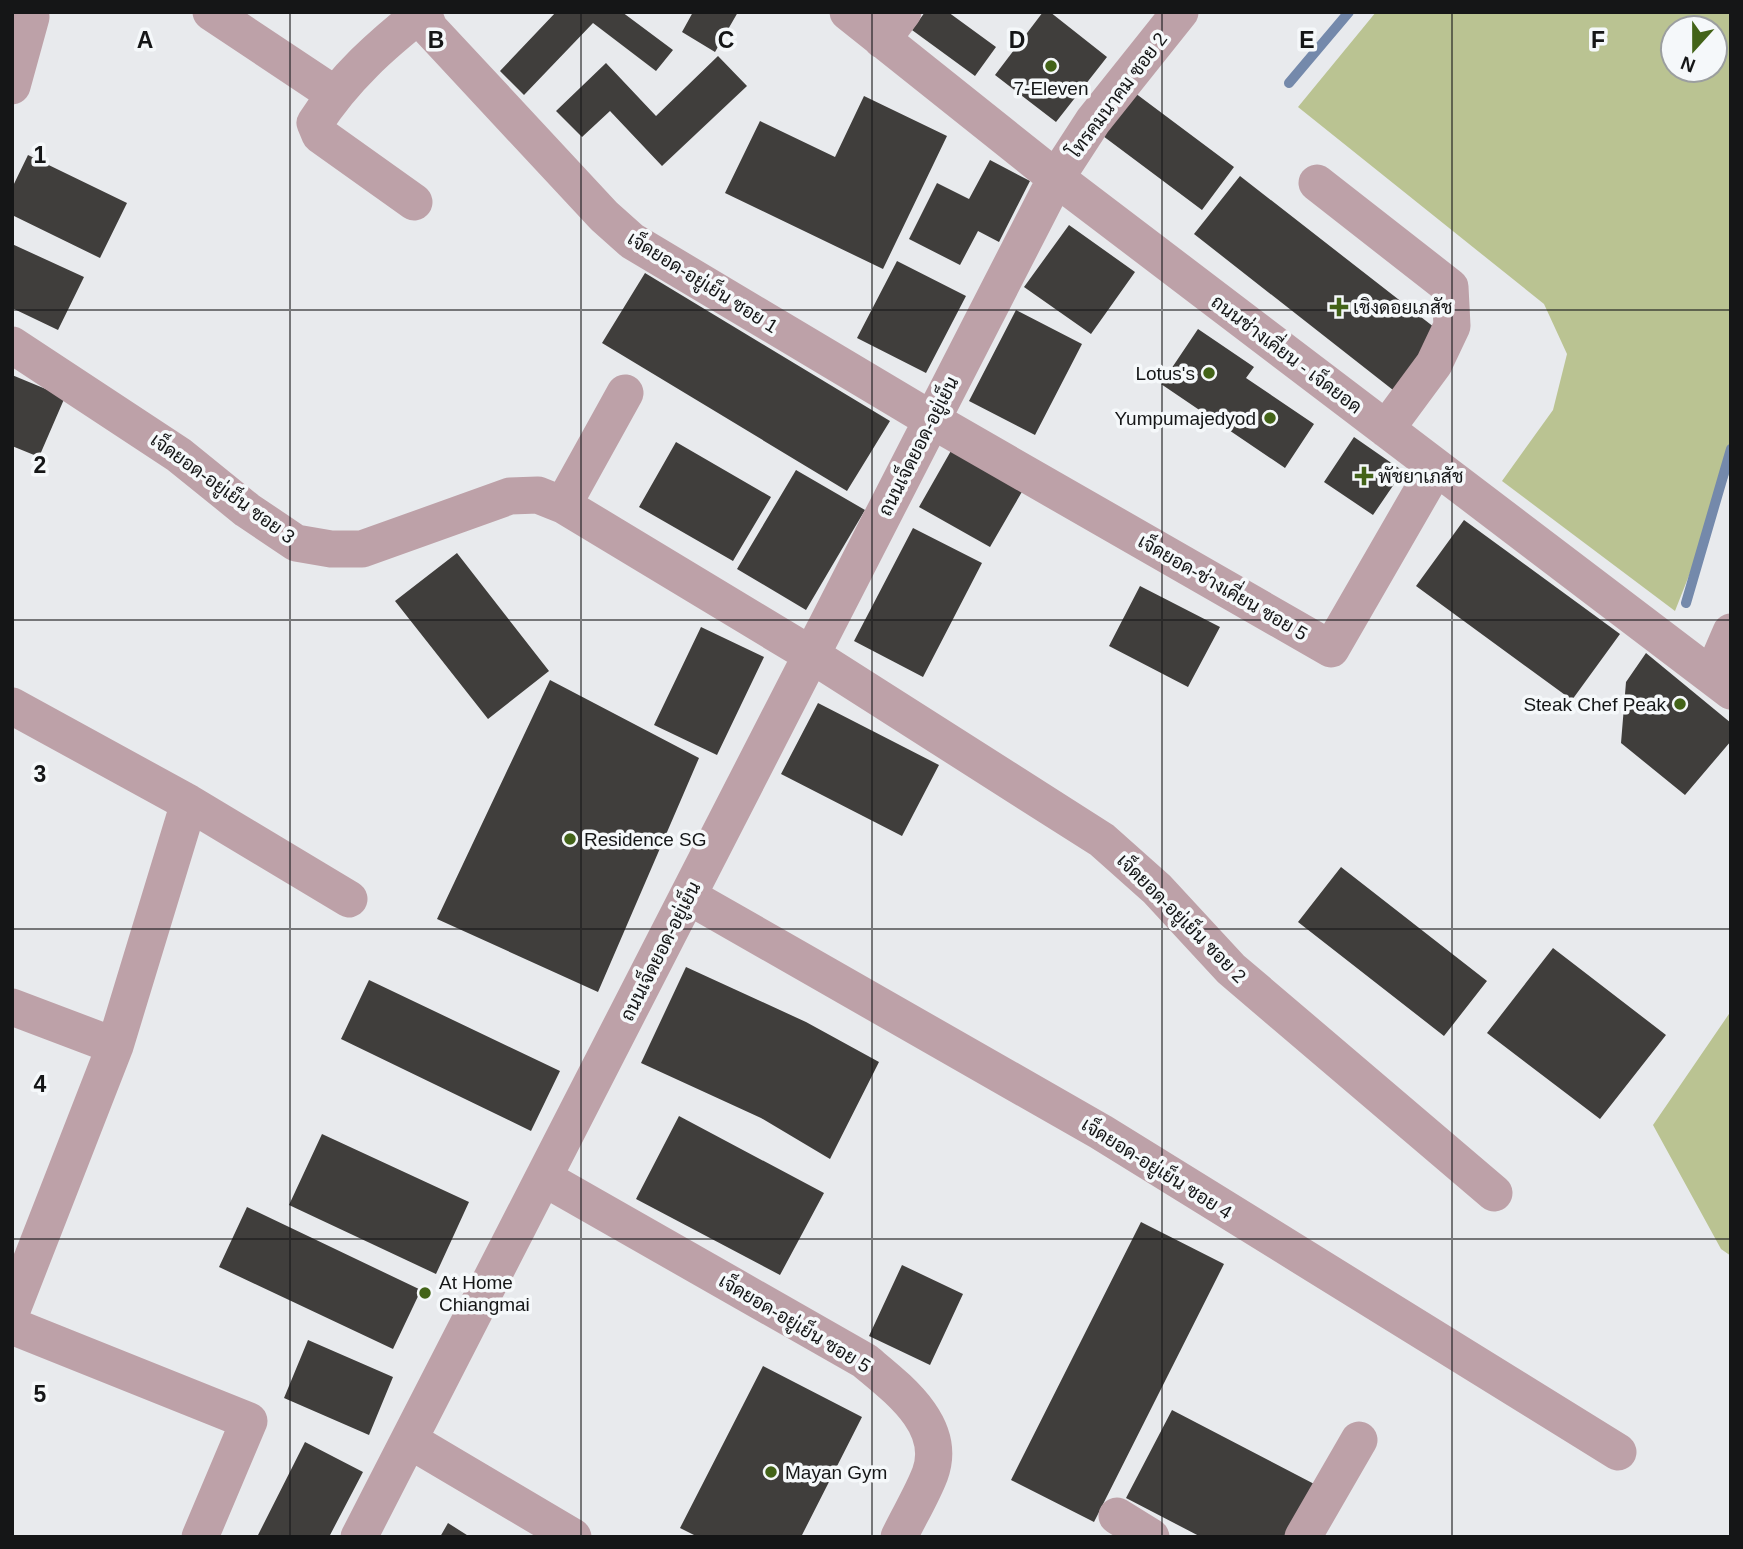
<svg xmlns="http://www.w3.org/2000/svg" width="1743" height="1549" viewBox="0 0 1743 1549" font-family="Helvetica,Sarabun,sans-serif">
  <rect width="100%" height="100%" fill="#e8eaed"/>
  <path fill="#bac392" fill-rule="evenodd" d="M1376,12H1731V469L1675,611L1502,481L1553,410L1567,354L1544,304L1298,107ZM1673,28H1715V70H1673Z
    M1731,1011V1256L1721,1249L1653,1125Z"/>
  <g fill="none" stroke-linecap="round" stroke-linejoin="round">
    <path stroke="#7489ab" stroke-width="10" d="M1289,83L1349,12
      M1686,603L1731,449"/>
  </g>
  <path fill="#403e3c" d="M556,12H622L673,50L656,71L593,23L524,95L500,71Z
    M693,12H738L715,52L682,32Z
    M925,12H948L996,47L975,76L912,30Z
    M1043,12H1050L1107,57L1056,122L995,75Z
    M718,56L747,86L662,166L610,111L582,137L556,111L606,63L656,116Z
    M1135,93L1234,167L1202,210L1103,136Z
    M864,96L947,136L883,269L725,193L760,121L835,157Z
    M28,155L127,203L100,258L12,215V188Z
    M990,160L1030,181L999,242L978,231L960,265L909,239L937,183L969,199Z
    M1240,176L1439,331L1393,390L1194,234Z
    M1069,225L1135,272L1091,334L1024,287Z
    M12,244L84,277L58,330L12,308Z
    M897,261L966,296L926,373L857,338Z
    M645,273L890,421L847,491L602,343Z
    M1016,310L1082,344L1035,435L969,401Z
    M1198,329L1254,367L1246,378L1314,424L1285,468L1161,384Z
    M12,375L65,397L39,457L12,446Z
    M1354,437L1403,471L1373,515L1324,482Z
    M676,442L771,497L733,561L639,507Z
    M952,449L1023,490L990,547L919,507Z
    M796,470L865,510L806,610L737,569Z
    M1464,520L1620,634L1572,700L1416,586Z
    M913,528L982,563L923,677L854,641Z
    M457,553L549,671L488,719L395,601Z
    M1140,586L1220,627L1188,687L1109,646Z
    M701,627L764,657L717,755L654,725Z
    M1646,653L1731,723V741L1685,795L1621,743L1626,682Z
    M550,680L699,758L598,992L437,919Z
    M818,703L939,765L902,836L781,774Z
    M1341,867L1487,981L1444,1036L1298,922Z
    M1553,948L1666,1035L1600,1119L1487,1033Z
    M686,967L806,1022L879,1062L830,1159L761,1118L641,1063Z
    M369,980L560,1071L531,1131L341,1039Z
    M679,1116L824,1193L780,1275L636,1199Z
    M322,1134L469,1202L436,1274L289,1205Z
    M247,1207L421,1290L393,1349L219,1267Z
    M1141,1222L1224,1264L1094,1522L1011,1480Z
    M902,1265L963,1294L930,1365L869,1336Z
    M308,1340L393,1377L369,1435L284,1398Z
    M763,1366L862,1417L801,1537H698L680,1528Z
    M1172,1410L1318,1486L1292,1537H1201L1126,1498Z
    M305,1442L363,1472L329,1537H257Z
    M448,1523L470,1537H440Z"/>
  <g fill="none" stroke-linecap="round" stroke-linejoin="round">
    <path stroke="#bda1a8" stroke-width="37" d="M211,12L334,94
      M848,12L1056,178L1731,691
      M882,40L903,12
      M12,86L31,17
      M1317,183L1450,287L1452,326L1434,364L1386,429
      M414,202L320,135L315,123C344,78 381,45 423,12L429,28L604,216L632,241L932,420L1331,649L1436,467
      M12,345L179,455L247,510L296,543L331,549H362L510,496L538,495L563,505L810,654L1102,840L1157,889L1231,969L1494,1193
      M563,505L625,393
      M1712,676L1731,632
      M12,706L189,803L349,899
      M688,896L1101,1132L1618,1452
      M12,1007L115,1046
      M544,1178L865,1361C897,1388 948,1425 930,1474C922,1495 909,1516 899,1537
      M12,1310L115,1046L189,803
      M12,1326L249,1421L200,1537
      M409,1440L573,1537
      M1117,1516L1151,1537
      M359,1537L1056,178L1093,121L1180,12
      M1303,1537L1359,1440"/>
  </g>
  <path fill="none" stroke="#151617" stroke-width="2" stroke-opacity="0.55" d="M290,12V1537M581,12V1537M872,12V1537M1162,12V1537M1452,12V1537M12,310H1731M12,620H1731M12,929H1731M12,1239H1731"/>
  <g fill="#436318" stroke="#f5f8fa" stroke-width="2.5">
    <circle cx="1051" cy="66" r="7"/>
    <path d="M1335.5 296.5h7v7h7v7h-7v7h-7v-7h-7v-7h7z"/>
    <circle cx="1209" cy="373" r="7"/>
    <circle cx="1270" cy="418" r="7"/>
    <path d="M1360.5 465.5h7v7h7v7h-7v7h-7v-7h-7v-7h7z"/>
    <circle cx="1680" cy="704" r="7"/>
    <circle cx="570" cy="839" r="7"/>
    <circle cx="425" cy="1293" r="7"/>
    <circle cx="771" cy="1472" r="7"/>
  </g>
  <g text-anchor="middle" stroke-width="7" stroke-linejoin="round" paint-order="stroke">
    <g font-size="19" fill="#151617" stroke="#f5f8fa" text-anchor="start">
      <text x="1051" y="95" text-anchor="middle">7-Eleven</text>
      <text x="1353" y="314">เชิงดอยเภสัช</text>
      <text x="1195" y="380" text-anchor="end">Lotus's</text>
      <text x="1256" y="425" text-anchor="end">Yumpumajedyod</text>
      <text x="1378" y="483">พัชยาเภสัช</text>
      <text x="1666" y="711" text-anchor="end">Steak Chef Peak</text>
      <text x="584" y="846">Residence SG</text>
      <text x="439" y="1289">At Home<tspan x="439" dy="22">Chiangmai</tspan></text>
      <text x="785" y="1479">Mayan Gym</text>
    </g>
    <g font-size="19" fill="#151617" stroke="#f5f8fa">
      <text transform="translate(1117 95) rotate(-53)" y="7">โทรคมนาคม ซอย 2</text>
      <text transform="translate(703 282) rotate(32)" y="7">เจ็ดยอด-อยู่เย็น ซอย 1</text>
      <text transform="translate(1287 354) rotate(37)" y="7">ถนนช่างเคี่ยน - เจ็ดยอด</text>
      <text transform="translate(918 446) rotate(-63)" y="7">ถนนเจ็ดยอด-อยู่เย็น</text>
      <text transform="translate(223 488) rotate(36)" y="7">เจ็ดยอด-อยู่เย็น ซอย 3</text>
      <text transform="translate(1223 587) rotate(30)" y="7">เจ็ดยอด-ช่างเคี่ยน ซอย 5</text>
      <text transform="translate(1182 918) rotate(45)" y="7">เจ็ดยอด-อยู่เย็น ซอย 2</text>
      <text transform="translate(660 951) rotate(-63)" y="7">ถนนเจ็ดยอด-อยู่เย็น</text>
      <text transform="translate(1157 1168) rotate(32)" y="7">เจ็ดยอด-อยู่เย็น ซอย 4</text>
      <text transform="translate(795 1323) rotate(31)" y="7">เจ็ดยอด-อยู่เย็น ซอย 5</text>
    </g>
  </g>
  <g font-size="23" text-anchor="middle" font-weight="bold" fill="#151617" stroke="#f5f8fa" stroke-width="7" stroke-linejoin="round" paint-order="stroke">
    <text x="145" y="48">A</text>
    <text x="436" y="48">B</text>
    <text x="726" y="48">C</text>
    <text x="1017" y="48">D</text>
    <text x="1307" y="48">E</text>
    <text x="1598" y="48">F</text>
    <text x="40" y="163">1</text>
    <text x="40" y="473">2</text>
    <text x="40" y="782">3</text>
    <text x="40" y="1092">4</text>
    <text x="40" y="1402">5</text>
  </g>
  <rect width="1743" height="1549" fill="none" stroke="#151617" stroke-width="28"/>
  <g transform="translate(1694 49) rotate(201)"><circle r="33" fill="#f5f8fa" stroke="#9b9e9f" stroke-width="2"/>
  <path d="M0-5L12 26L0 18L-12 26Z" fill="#436318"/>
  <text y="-10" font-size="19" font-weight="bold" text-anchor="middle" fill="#151617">N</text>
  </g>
</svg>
